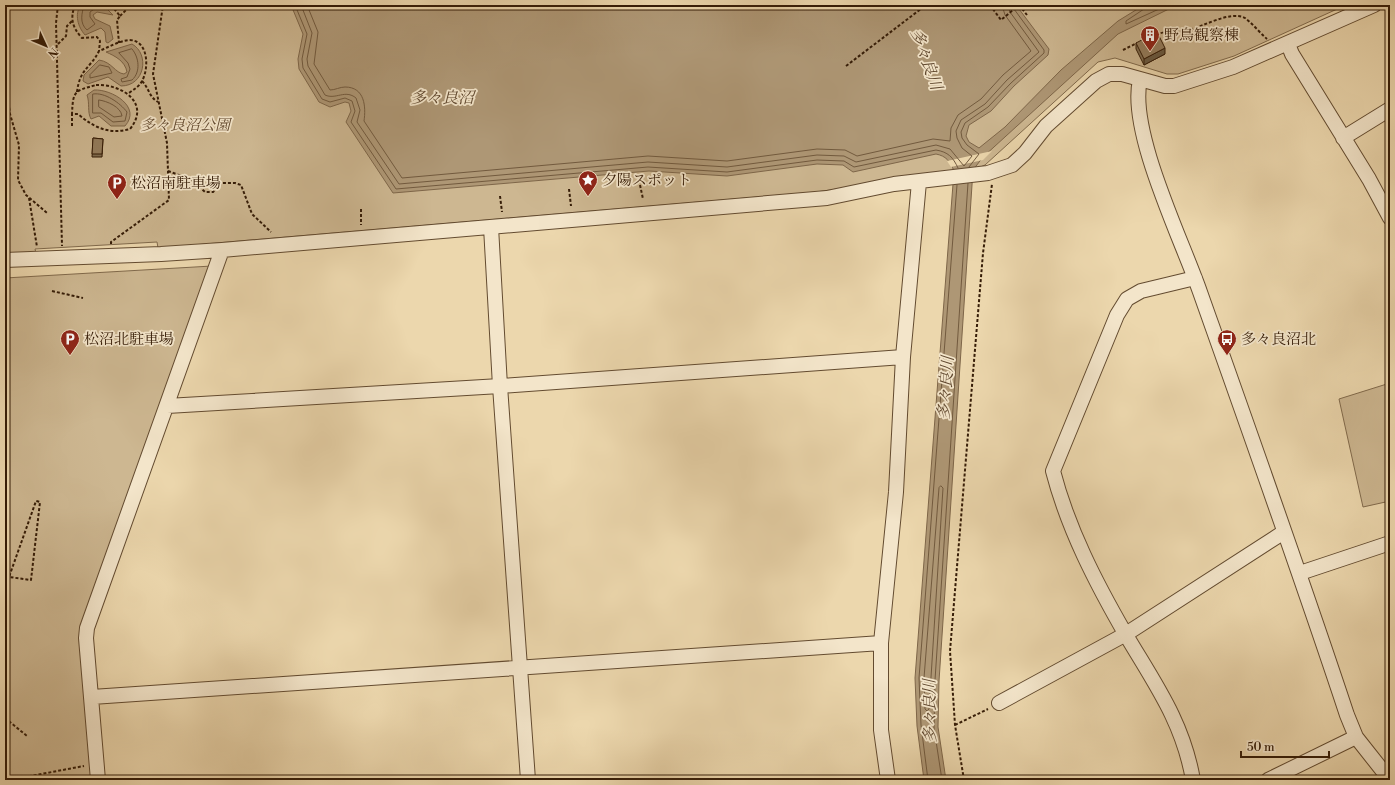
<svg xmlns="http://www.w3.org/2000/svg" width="1395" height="785" viewBox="0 0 1395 785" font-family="'Libre Bodoni','Noto Serif JP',serif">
  <rect width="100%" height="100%" fill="#ecd7ad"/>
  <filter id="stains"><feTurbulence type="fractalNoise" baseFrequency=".005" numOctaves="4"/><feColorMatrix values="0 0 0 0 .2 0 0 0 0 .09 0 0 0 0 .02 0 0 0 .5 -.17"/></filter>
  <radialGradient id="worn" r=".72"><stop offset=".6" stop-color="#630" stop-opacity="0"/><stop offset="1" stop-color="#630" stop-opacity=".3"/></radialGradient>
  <path fill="#cdb791" stroke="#816a4c" d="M5,5H1346L1234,56L1178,74H1167L1115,58L1098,62L985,165L976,169L816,192L158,248L157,242L35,249L36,253L5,255Z
    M212,266L81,631L92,780H5V278Z
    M1390,383V501L1363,507L1339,399Z"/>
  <path fill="#ae9775" stroke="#7e6649" d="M81,5H103L113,15L97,12L93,15L95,19L110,26L113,39L108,43L106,42L105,32L101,28L85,35C78,27 74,14 81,5Z
    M291,5H1016L1049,49L1048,55L1014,86L991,111L969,125L966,136L969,142L979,148L1005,127L1061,70L1118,21L1144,5H1177L1118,34L983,157L973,170L939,681L938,727L946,780H924L917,726L915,678L954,171C950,161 946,156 936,154L853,172L843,165L817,164L727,176L649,171L393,193L346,122L351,111L349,103L345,102L330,107L319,102L299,69L298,59L303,34Z
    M132,44C150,54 145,86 121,86L108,77L88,84L83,81L84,75L99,60C112,62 115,73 124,74L127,72C125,61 115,56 106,52Z
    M94,90C112,89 142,107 125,126H111L99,116L91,119C87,112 90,103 87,95Z"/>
  <path fill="#ecd7ad" d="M992,151L983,160L951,167L947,161Z"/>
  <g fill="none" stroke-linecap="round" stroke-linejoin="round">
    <path stroke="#725a3e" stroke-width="1" d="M84,5C82,13 79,23 87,30L95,24L90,17V12L100,5
      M295,5L307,34L302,59L303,68L322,99L330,102L345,98L352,101L355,111L351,122L396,189L648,167L727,172L817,160L844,161L854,167L936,150C948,152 953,157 958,168
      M301,5L312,33L307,59L308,66L325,95C336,100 345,89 356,98L360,110L357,122L399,184L648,162L727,167L817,155L844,156L856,162L936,145L950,149L964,166L972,156L962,148L957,138L956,131L961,120L985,104L1007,80L1039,52L1010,12L1008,5
      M307,5L318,32L314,64L330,90C335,90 340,87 345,87C365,87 366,107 364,121L402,178L648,156L727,161L817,149L845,150L857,156L933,139L950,141L951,128L958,115L981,99L1003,75L1031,51L1005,15L1002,5
      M1145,5L1144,9L1126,21V24L1168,5
      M132,49C139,57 141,72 132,80L122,82L121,79L127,77L130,69L128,63L119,53Z
      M100,65L109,67L112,73L90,78V75Z
      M93,94C105,92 120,103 127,112L125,121L113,122L101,113H93Z
      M99,100C107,101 121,107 122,116L114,117L99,107Z
      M969,167L979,154L967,145L962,138L961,132L965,123L988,107L1011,83L1044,53V50L1014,9L1013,5
      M941,486L943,488L929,709L927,711L925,709L924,678L939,488Z
      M928,780L921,725L919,678L957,185
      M942,780L934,728L935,680L968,183"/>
    <g stroke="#634b30" stroke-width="16">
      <path id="minor" d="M1288,44L1292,54L1369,179L1390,218
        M1140,80C1128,131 1182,240 1200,292C1250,433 1300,573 1347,715L1356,737L1390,780
        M1343,138L1390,109
        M491,227L500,386L528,780
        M5,260L161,254L222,250L827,198L894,184L988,173L1012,165L1025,153L1046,126L1096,81L1109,74H1122L1165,86H1174L1233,67L1374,5
        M167,406L500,386L903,357
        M1300,573L1390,543
        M92,697L881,643
        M999,703L1126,634L1284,532
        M98,780L86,638L87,628L222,250
        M888,780L881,730V643L896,492L903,357L919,182
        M1193,780C1183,722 1155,684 1126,635C1096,583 1068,529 1053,471L1117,315L1127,299L1141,291L1195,278
        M1268,780L1356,737"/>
    </g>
    <path stroke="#351c07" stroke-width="2" stroke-dasharray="3 2" stroke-linecap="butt" d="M58,5L56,23L62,246
      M75,5C70,18 72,27 82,38L97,37L100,41L99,51
      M111,5L120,16L117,20L119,43
      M990,5L1001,20L1019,5
      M1019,5L1027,15
      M120,16L131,5
      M1156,35C1169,29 1176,33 1189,30C1202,27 1231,10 1245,18C1253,24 1260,33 1267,39
      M58,44L66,36L67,26L72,21
      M1123,50L1137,43
      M846,66L926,5
      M5,78L10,114L19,145L18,180L26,195L47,213
      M142,81C149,88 149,97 158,102
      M96,85C122,84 151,103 130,129C109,135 93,127 78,114H72C73,91 74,91 96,85Z
      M77,92C80,68 90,69 99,51C109,47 119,41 129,40C149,40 149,69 142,81C139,87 134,89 129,93
      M72,126V114
      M168,171L192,180L205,192H213L222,183H235L241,185L252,214L271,232
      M640,185L643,199
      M569,189L571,206
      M500,196L502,212
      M29,198L37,247
      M361,209V225
      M111,244V242L169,200L167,143L153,74L163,5
      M52,291L83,298
      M5,577H9L36,501L40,502L31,580L9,577
      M5,718L27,736
      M955,725L988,709
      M9,780L84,766
      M964,780L955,725L950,651L983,253L992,184"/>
    <use href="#minor" stroke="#f3e5ca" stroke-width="14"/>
  </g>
  <path fill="#7f6c50" stroke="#351c07" d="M1136,43L1165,54L1144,65L1136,49Z
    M93,138L103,139L102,157H92Z"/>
  <path fill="#685841" stroke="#351c07" d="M1165,48V54L1144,65V59Z"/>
  <path fill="#947d5d" stroke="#351c07" d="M1157,32L1165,48L1144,59L1136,43Z
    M93,138L103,139L102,154H92Z"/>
  <defs>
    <g id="building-pin" transform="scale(1)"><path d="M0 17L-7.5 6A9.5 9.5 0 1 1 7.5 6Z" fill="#8f2418" stroke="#f3e5ca"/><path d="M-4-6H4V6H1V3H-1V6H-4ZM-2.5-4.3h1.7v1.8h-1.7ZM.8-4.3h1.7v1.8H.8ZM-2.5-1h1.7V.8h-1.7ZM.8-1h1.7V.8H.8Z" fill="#fff"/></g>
    <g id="sight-pin" transform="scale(1)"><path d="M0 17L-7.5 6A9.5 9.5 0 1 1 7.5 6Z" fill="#8f2418" stroke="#f3e5ca"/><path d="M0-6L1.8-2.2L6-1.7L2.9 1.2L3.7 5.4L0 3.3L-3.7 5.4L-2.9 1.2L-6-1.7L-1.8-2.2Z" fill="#fff"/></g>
    <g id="parking-pin" transform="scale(1)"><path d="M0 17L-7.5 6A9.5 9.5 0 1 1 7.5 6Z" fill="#8f2418" stroke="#f3e5ca"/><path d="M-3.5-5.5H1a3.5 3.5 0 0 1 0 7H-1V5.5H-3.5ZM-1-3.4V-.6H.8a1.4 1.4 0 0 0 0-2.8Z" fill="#fff"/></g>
    <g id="bus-pin" transform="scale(1)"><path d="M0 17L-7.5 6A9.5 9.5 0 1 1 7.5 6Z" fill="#8f2418" stroke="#f3e5ca"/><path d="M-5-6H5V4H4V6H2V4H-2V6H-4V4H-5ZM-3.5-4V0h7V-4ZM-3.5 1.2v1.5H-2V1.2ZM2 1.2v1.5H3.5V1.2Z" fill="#fff"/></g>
  </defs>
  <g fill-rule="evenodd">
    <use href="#building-pin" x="1150" y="35"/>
    <use href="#sight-pin" x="588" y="180"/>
    <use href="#parking-pin" x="117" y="183"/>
    <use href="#parking-pin" x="70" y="339"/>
    <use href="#bus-pin" x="1227" y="339"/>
  </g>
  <g text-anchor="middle" stroke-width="3.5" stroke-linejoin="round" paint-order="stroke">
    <g font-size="15" fill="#351c07" stroke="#f3e5ca" text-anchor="start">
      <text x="1164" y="40">野鳥観察棟</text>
      <text x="602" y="185">夕陽スポット</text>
      <text x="131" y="188">松沼南駐車場</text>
      <text x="84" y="344">松沼北駐車場</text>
      <text x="1241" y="344">多々良沼北</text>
    </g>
    <g font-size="15" font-style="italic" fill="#634a30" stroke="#f3e5ca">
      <text x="185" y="130">多々良沼公園</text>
    </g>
    <g font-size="16" font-style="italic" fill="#5f472e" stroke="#f3e5ca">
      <text transform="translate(927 59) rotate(70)" y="6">多々良川</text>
      <text x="442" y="103">多々良沼</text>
      <text transform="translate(945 388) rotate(-86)" y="6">多々良川</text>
      <text transform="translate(929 711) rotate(-91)" y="6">多々良川</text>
    </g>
  </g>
  <rect width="1395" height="785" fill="none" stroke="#ecd7ad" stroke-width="20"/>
  <rect x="6" y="6" width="1383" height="773" fill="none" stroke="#351c07" stroke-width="2"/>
  <rect x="10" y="10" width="1375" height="765" fill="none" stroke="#351c07"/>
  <g transform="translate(46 46) rotate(134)" stroke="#f3e5ca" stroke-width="3" paint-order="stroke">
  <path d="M0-3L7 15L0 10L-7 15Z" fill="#351c07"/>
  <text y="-6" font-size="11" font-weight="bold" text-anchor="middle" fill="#351c07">N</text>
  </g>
  <path d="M1241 751v6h88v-6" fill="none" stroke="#351c07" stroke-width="2"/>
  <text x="1247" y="751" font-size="12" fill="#351c07" stroke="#f3e5ca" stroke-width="3" paint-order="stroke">50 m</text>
  <rect width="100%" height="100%" filter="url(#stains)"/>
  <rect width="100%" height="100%" fill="url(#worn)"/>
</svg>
